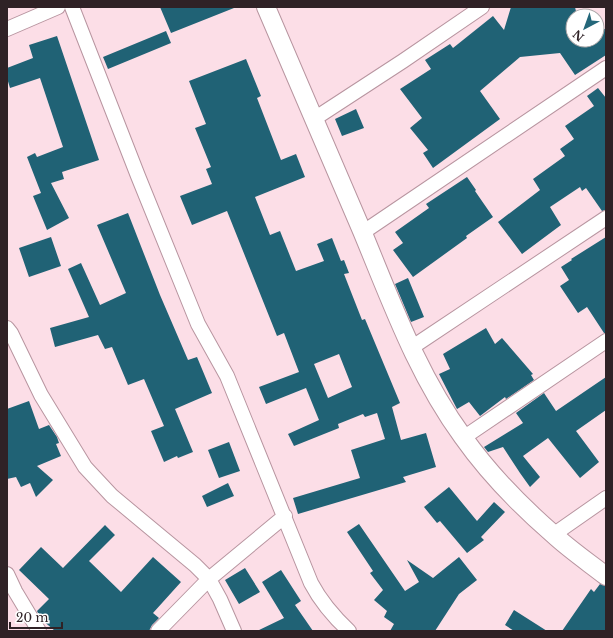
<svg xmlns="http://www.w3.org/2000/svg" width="613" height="638" viewBox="0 0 613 638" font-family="'Libre Baskerville',serif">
  <rect width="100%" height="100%" fill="#fcdee7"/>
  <path fill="#206275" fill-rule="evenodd" d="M160,7H234V8L171,33Z
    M511,7H575L577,16H573V40H582L583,43L587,40H597V34L606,28V55L575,75L560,53L520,57L480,91L500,119L433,168L423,153L428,150L410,128L422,118L400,89L431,69L425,60L450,44L453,48L493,16L504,30Z
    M166,31L171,43L108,69L103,57Z
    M57,36L99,160L62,172L64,179L51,183L69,218L47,230L33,196L41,193L27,157L35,153L37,157L63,147L40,78L10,88L7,78V68L33,58L29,45Z
    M246,59L261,96L257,98L281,160L296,154L305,177L255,197L270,235L280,231L296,271L324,261L317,244L332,238L341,261L344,260L349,273L344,274L362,320L365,319L400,403L392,407L401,440L426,433L436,467L403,477L406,482L298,514L293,498L360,478L351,450L385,439L377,413L365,417L363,414L338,424L339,428L294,446L288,434L319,420L306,388L266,404L259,387L299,372L284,333L277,336L227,211L192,225L180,196L212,184L206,169L211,167L195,128L206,124L189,81ZM339,354L352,387L328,398L314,364Z
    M598,88L606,98V210L602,211L586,188L582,191L580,187L550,207L561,225L522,254L498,222L540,190L533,179L565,156L560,149L574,139L565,126L594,106L587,96Z
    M356,109L364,128L342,136L335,119Z
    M467,177L476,190L475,191L493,217L466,236L467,238L413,277L393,250L403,243L395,232L429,208L426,204Z
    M128,213L160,295L188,360L197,357L212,393L175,409L193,452L178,458L177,456L164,462L151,431L164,426L144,379L128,385L112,347L105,349L98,335L55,347L50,328L89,317L68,269L81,263L100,305L126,293L97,225Z
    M51,237L61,266L29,277L19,248Z
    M606,237V333H604L587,307L578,313L560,286L569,280L561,267L572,260L571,259Z
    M408,278L424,317L411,322L395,284Z
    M486,328L495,344L502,338L533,374L531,375L534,380L506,399L505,397L480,416L469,402L457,409L439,374L450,369L443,354Z
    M606,377V410L576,431L599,462L580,478L548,438L523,456L540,477L530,487L520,473L503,447L488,452L484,447L523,423L516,413L544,393L556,411Z
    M29,401L39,429L49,425L57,437L59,443L56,444L61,456L37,466L53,480L36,497L30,483L21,487L16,477L7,479V409Z
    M229,442L240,471L219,478L208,450Z
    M228,483L234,496L207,507L202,496Z
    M449,487L477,521L494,502L505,512L481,537L484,540L467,553L440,521L437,523L424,507Z
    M359,524L405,591L419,582L407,560L433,578L459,557L477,580L459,594L435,631H390L394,624L384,617L387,611L374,600L383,590L370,573L373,571L347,532Z
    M105,525L115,535L89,561L121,592L153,557L181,582L153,613L159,618L152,625L149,631H55L41,619L37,611L49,599L19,570L41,547L63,568Z
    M245,568L260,592L239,604L225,580Z
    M281,570L301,601L295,605L313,631H257L284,618L262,582Z
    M600,584L606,586V631H562L591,589L594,592Z
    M514,610L547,631H514L505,625Z"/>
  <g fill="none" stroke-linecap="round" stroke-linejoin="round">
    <g stroke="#b895a0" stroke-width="16">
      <path id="minor" d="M72,7L138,176L198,324L227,376L311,583C321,602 334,617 349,631
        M7,29L58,7
        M314,119L403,61L482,7
        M362,233L606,68
        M7,328L11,333L41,395L85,467L112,496L195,565L209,579L220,599L234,631
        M411,348L606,218
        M463,438L606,341
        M553,535L606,498
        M7,574L15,591L39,631
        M158,631L209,579L285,516"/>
    </g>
    <g stroke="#b895a0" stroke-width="20">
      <path id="tertiary" d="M266,7C298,82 330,156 362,231C392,303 417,374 463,437C487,471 522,507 553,534C569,549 588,562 606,576"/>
    </g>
    <use href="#minor" stroke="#fff" stroke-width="14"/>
    <use href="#tertiary" stroke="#fff" stroke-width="18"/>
  </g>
  <rect width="613" height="638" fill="none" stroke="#2f2226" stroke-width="16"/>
  <g transform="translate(585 28) rotate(221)"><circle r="19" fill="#ffffff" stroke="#aca7a8"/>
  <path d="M0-3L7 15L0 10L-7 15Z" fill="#24677a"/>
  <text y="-6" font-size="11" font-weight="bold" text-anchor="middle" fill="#2f2226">N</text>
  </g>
  <path d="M10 622v6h52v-6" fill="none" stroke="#2f2226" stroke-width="2"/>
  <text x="16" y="622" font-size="12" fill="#2f2226" stroke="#ffffff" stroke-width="3" paint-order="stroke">20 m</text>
</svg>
